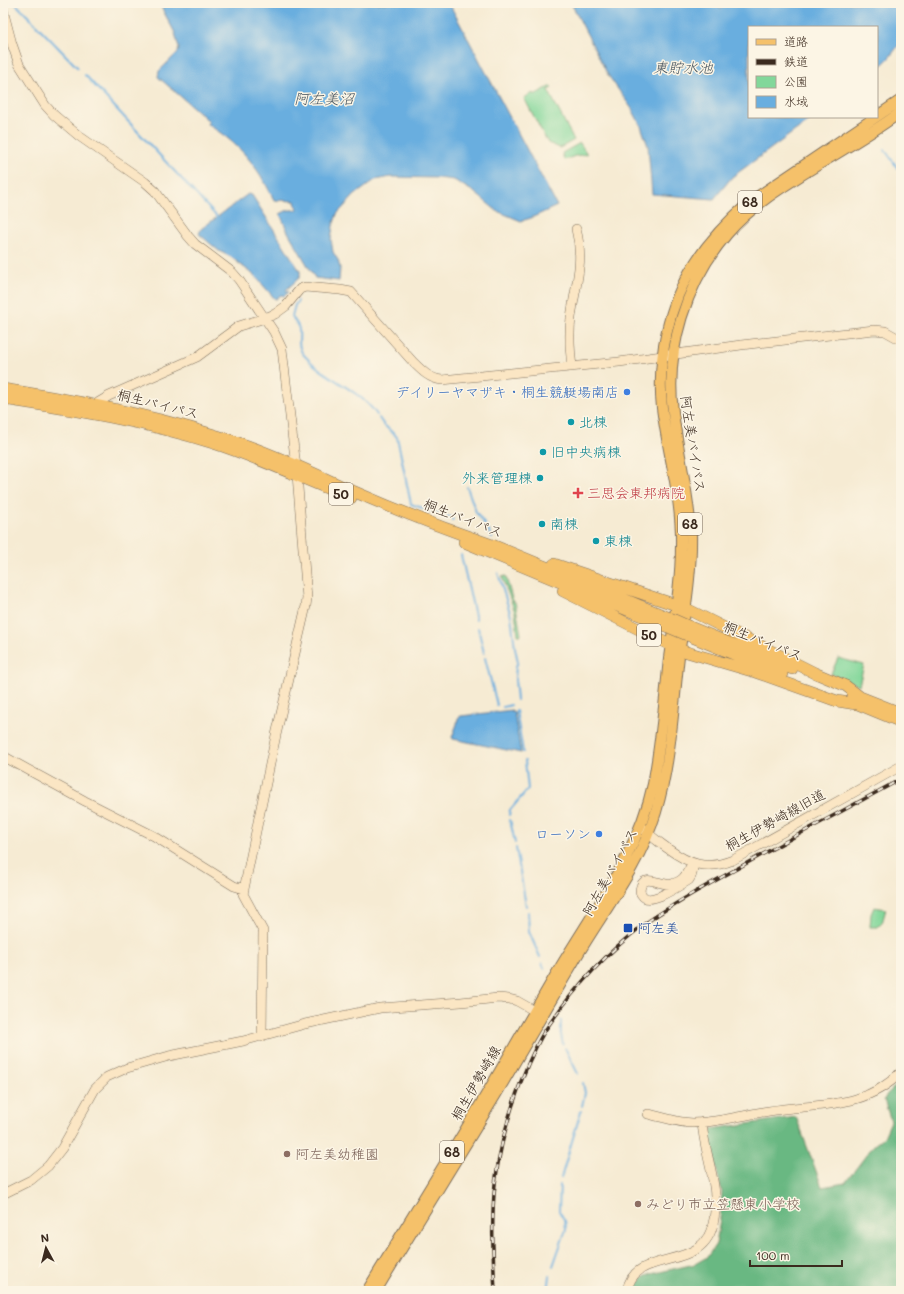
<svg xmlns="http://www.w3.org/2000/svg" width="904" height="1294" viewBox="0 0 904 1294" font-family="Mali,'Klee One',sans-serif">
  <rect width="100%" height="100%" fill="#fcf5e5"/>
  <filter id="ink" filterUnits="userSpaceOnUse"><feTurbulence type="fractalNoise" baseFrequency=".025" numOctaves="2"/><feDisplacementMap in="SourceGraphic" scale="8" xChannelSelector="R" yChannelSelector="G"/><feConvolveMatrix kernelMatrix="1 2 1 2 8 2 1 2 1" color-interpolation-filters="sRGB"/></filter>
  <filter id="wash" filterUnits="userSpaceOnUse"><feTurbulence type="fractalNoise" baseFrequency=".012" numOctaves="4" result="noise"/><feDisplacementMap in="SourceGraphic" scale="16" xChannelSelector="R" yChannelSelector="G"/><feGaussianBlur stdDeviation="0.9" result="paint"/><feColorMatrix in="noise" values="0 0 0 0 0 0 0 0 0 0 0 0 0 0 0 0 0 1.4 0 .05"/><feComposite in="paint" operator="in"/></filter>
  <g filter="url(#wash)">
    <rect width="100%" height="100%" fill="#f6ebd3"/>
    <path fill="#82d79a" stroke="#5e805c" d="M551,86L552,88L548,90L574,140L560,148L548,143L524,98L533,93L534,95Z
      M580,143L587,154L575,156L564,160L562,153Z
      M506,576V577L513,602H515L521,635H518L515,612L502,577Z
      M838,658L864,665L859,685L831,674Z
      M874,907L886,909L882,923L878,927H870L871,914Z"/>
    <path fill="#69b882" stroke="#527150" d="M901,1081V1291H633L636,1285L644,1277L651,1274L695,1264L707,1257L716,1244L720,1220L722,1192L708,1136L711,1129L796,1117L822,1187L845,1183L873,1146L884,1137L891,1121L884,1100L887,1094Z"/>
    <path fill="#69aedf" stroke="#526c7e" d="M159,3H449L557,206L531,218L521,221L497,211L474,192L454,180L438,178L391,177L375,180L355,195L337,214L333,226L331,239L333,252L338,260L340,268L339,281L315,278L288,232L280,214L288,210H297L295,201L274,200C257,165 240,144 207,124L209,121L158,77L159,71L178,52L179,48L175,33Z
      M571,3H717L720,9L725,6L724,3H901V42L889,58L877,70V27H749V117H814L732,177L714,199L652,194L648,146L641,126L632,109L608,75Z
      M248,194L252,195L300,271V277L286,290L289,292L284,296L281,295L276,299H275L255,276L231,257L219,251L199,234L201,229Z
      M512,710V712H514L521,753L453,739L452,737L457,724L458,718L461,716Z"/>
    <g fill="none" stroke-linecap="round" stroke-linejoin="round">
      <path stroke="#69aedf" stroke-width="2" d="M15,3L78,68
        M85,75L219,219
        M885,150L901,173
        M298,301L295,305L292,316C294,321 299,325 299,330C300,339 297,346 303,354C324,379 359,388 377,415
        M379,418L383,424L397,437L411,504L448,517H452L453,520
        M467,487L476,512L486,526L492,537
        M461,555L476,620
        M498,573L511,616L515,648L518,662L516,666L515,679L517,700
        M478,628L484,653
        M485,658L497,705
        M503,707L511,705
        M516,711L523,752
        M509,815L510,810L528,789L525,761
        M510,820L515,843
        M516,848L526,906
        M528,912L529,932L540,957
        M542,963L544,968
        M561,1020V1035L563,1044
        M565,1048L578,1074
        M582,1106L585,1093L583,1083
        M561,1178L581,1111
        M553,1266L566,1229L565,1221L559,1211L560,1185
        M548,1291L550,1276"/>
    </g>
  </g>
  <g filter="url(#ink)">
    <g fill="none" stroke-linecap="round" stroke-linejoin="round">
      <g stroke="#7c6e5d" stroke-width="10">
        <path id="secondary" d="M3,10L12,44L19,64L45,105L54,115L79,136L145,182L155,191L188,236L195,244L232,272L239,280L274,332L282,349L297,475L307,598L306,606L276,735L243,894L263,931L262,1037
          M572,367C570,351 569,334 571,318C575,285 585,263 576,229
          M92,409L99,402L109,396L197,357L239,326L265,318L275,314L286,306L300,289L305,287L340,290L351,292L413,362C422,371 430,379 442,380L619,362L741,345L874,330L885,331L901,340
          M3,756L85,801L154,836L234,886L244,889
          M643,828C650,836 659,842 667,848C689,864 706,871 733,860L901,766
          M693,863C693,869 693,875 689,880C680,885 649,907 642,895C640,893 640,889 641,886C645,873 663,887 672,884C687,879 685,874 693,863Z
          M648,1114C663,1117 678,1123 693,1123C719,1122 744,1115 769,1111C816,1103 865,1110 901,1072
          M3,1194L31,1180L48,1166L62,1148L95,1089L107,1077L127,1068L169,1056L243,1041L305,1024L380,1008L461,1002L498,998L509,999L517,1001L540,1014
          M627,1291C634,1245 706,1276 714,1219C720,1186 704,1154 702,1122"/>
      </g>
      <g stroke="#7c6e5d" stroke-width="12">
        <path id="primary" d="M367,1291C399,1238 432,1185 464,1132C495,1080 525,1028 555,976C591,914 638,855 653,784C661,743 665,700 669,658C674,621 681,583 681,545C682,498 668,454 662,408C657,360 668,304 695,263C710,240 730,219 751,201L901,100
          M376,1291C417,1222 460,1155 501,1086C526,1043 552,999 577,956C605,909 640,865 656,812C671,762 673,708 679,656C684,616 692,574 691,534C689,493 678,453 673,412C665,349 686,282 727,234C750,207 779,189 808,171C839,152 871,134 901,112"/>
      </g>
      <g stroke="#7c6e5d" stroke-width="12">
        <path id="highway" d="M3,389C86,402 168,418 248,446C282,458 315,474 348,489C396,510 445,529 495,546L670,618
          M3,399C75,410 143,421 213,443C260,458 305,480 351,498
          M464,542L668,627
          M554,564L685,608L815,673L846,686L859,696
          M563,591L680,650L755,672L837,701L856,704
          M688,626L792,669
          M687,635L782,674
          M853,694L901,713
          M850,701L901,722"/>
      </g>
      <use href="#secondary" stroke="#fbe6c4" stroke-width="9"/>
      <use href="#primary" stroke="#f5c16b" stroke-width="10"/>
      <use href="#highway" stroke="#f5c16b" stroke-width="11"/>
      <g stroke="#3b2a1e" stroke-width="3.5">
        <path id="rail" d="M495,1291C493,1255 491,1219 495,1184C500,1142 512,1102 528,1064C533,1053 538,1042 544,1032C571,992 605,954 643,925C676,901 712,883 747,863C798,834 850,807 901,779"/>
      </g>
      <use href="#rail" stroke="#fcf5e5" stroke-width="2" stroke-dasharray="6" stroke-linecap="butt"/>
      <g stroke="#7c6e5d" stroke-width="12" stroke-linecap="butt">
        <path id="highway-bridge" d="M670,618L688,626
          M668,627L687,635"/>
      </g>
      <use href="#highway-bridge" stroke="#f5c16b" stroke-width="11"/>
    </g>
  </g>
  <g fill="#3f7fe0" stroke="#fcf5e5" stroke-width="1.5">
    <circle cx="627" cy="392" r="4"/>
    <circle cx="599" cy="834" r="4"/>
  </g>
  <g fill="#0f9aa8" stroke="#fcf5e5" stroke-width="1.5">
    <circle cx="571" cy="422" r="4"/>
    <circle cx="543" cy="452" r="4"/>
    <circle cx="540" cy="478" r="4"/>
    <circle cx="542" cy="524" r="4"/>
    <circle cx="596" cy="541" r="4"/>
  </g>
  <path fill="#e0444e" stroke="#fcf5e5" stroke-width="1.5" d="M576 487h4v4h4v4h-4v4h-4v-4h-4v-4h4z"/>
  <rect fill="#1a4fb4" stroke="#fcf5e5" stroke-width="1.5" x="623" y="923" width="10" height="10" rx="2"/>
  <g fill="#8d6e63" stroke="#fcf5e5" stroke-width="1.5">
    <circle cx="287" cy="1154" r="4"/>
    <circle cx="638" cy="1204" r="4"/>
  </g>
  <g text-anchor="middle" stroke-width="3" stroke-linejoin="round" paint-order="stroke">
    <g fill="#fcf5e5" stroke="#75675a" stroke-width="1">
      <rect x="738" y="191" width="24" height="22" rx="3"/>
      <rect x="329" y="483" width="24" height="22" rx="3"/>
      <rect x="678" y="513" width="24" height="22" rx="3"/>
      <rect x="637" y="624" width="24" height="22" rx="3"/>
      <rect x="440" y="1141" width="24" height="22" rx="3"/>
    </g>
    <g font-size="13" font-weight="bold" fill="#3b2a1e">
      <text x="750" y="207">68</text>
      <text x="341" y="499">50</text>
      <text x="690" y="529">68</text>
      <text x="649" y="640">50</text>
      <text x="452" y="1157">68</text>
    </g>
    <g font-size="14" fill="#366cbe" stroke="#fcf5e5" text-anchor="end">
      <text x="619" y="397">デイリーヤマザキ・桐生競艇場南店</text>
      <text x="591" y="839">ローソン</text>
    </g>
    <g font-size="14" fill="#3b2a1e" stroke="#fcf5e5">
      <text transform="translate(158 404) rotate(14)" y="5">桐生バイパス</text>
      <text transform="translate(693 444) rotate(81)" y="5">阿左美バイパス</text>
      <text transform="translate(463 518) rotate(21)" y="5">桐生バイパス</text>
      <text transform="translate(763 641) rotate(22)" y="5">桐生バイパス</text>
      <text transform="translate(775 820) rotate(-29)" y="5">桐生伊勢崎線旧道</text>
      <text transform="translate(610 872) rotate(-61)" y="5">阿左美バイパス</text>
      <text transform="translate(476 1083) rotate(-60)" y="5">桐生伊勢崎線</text>
    </g>
    <g font-size="14" fill="#0d838f" stroke="#fcf5e5" text-anchor="start">
      <text x="579" y="427">北棟</text>
      <text x="551" y="457">旧中央病棟</text>
      <text x="532" y="483" text-anchor="end">外来管理棟</text>
      <text x="550" y="529">南棟</text>
      <text x="604" y="546">東棟</text>
    </g>
    <g font-size="14" fill="#be3a42" stroke="#fcf5e5" text-anchor="start">
      <text x="587" y="498">三思会東邦病院</text>
    </g>
    <g font-size="14" fill="#164399" stroke="#fcf5e5" text-anchor="start">
      <text x="637" y="933">阿左美</text>
    </g>
    <g font-size="14" fill="#785e54" stroke="#fcf5e5" text-anchor="start">
      <text x="295" y="1159">阿左美幼稚園</text>
      <text x="646" y="1209">みどり市立笠懸東小学校</text>
    </g>
    <g font-size="15" font-style="italic" fill="#4b5862" stroke="#fcf5e5">
      <text x="683" y="73">東貯水池</text>
      <text x="324" y="104">阿左美沼</text>
    </g>
  </g>
  <rect width="904" height="1294" fill="none" stroke="#fcf5e5" stroke-width="16"/>
  <rect x="748" y="26" width="130" height="92" fill="#fcf5e5" stroke="#afa495"/>
  <rect x="756" y="39" width="20" height="6" fill="#f5c16b" stroke="#afa495"/>
  <text x="784" y="46" font-size="12" fill="#3b2a1e">道路</text>
  <rect x="756" y="59" width="20" height="6" fill="#3b2a1e" stroke="#afa495"/>
  <text x="784" y="66" font-size="12" fill="#3b2a1e">鉄道</text>
  <rect x="756" y="76" width="20" height="12" fill="#82d79a" stroke="#afa495"/>
  <text x="784" y="86" font-size="12" fill="#3b2a1e">公園</text>
  <rect x="756" y="96" width="20" height="12" fill="#69aedf" stroke="#afa495"/>
  <text x="784" y="106" font-size="12" fill="#3b2a1e">水域</text>
  <g transform="translate(46 1248) rotate(353)" stroke="#fcf5e5" stroke-width="3" paint-order="stroke">
  <path d="M0-3L7 15L0 10L-7 15Z" fill="#3b2a1e"/>
  <text y="-6" font-size="11" font-weight="bold" text-anchor="middle" fill="#3b2a1e">N</text>
  </g>
  <path d="M750 1260v6h92v-6" fill="none" stroke="#3b2a1e" stroke-width="2"/>
  <text x="756" y="1260" font-size="12" fill="#3b2a1e" stroke="#fcf5e5" stroke-width="3" paint-order="stroke">100 m</text>
</svg>
